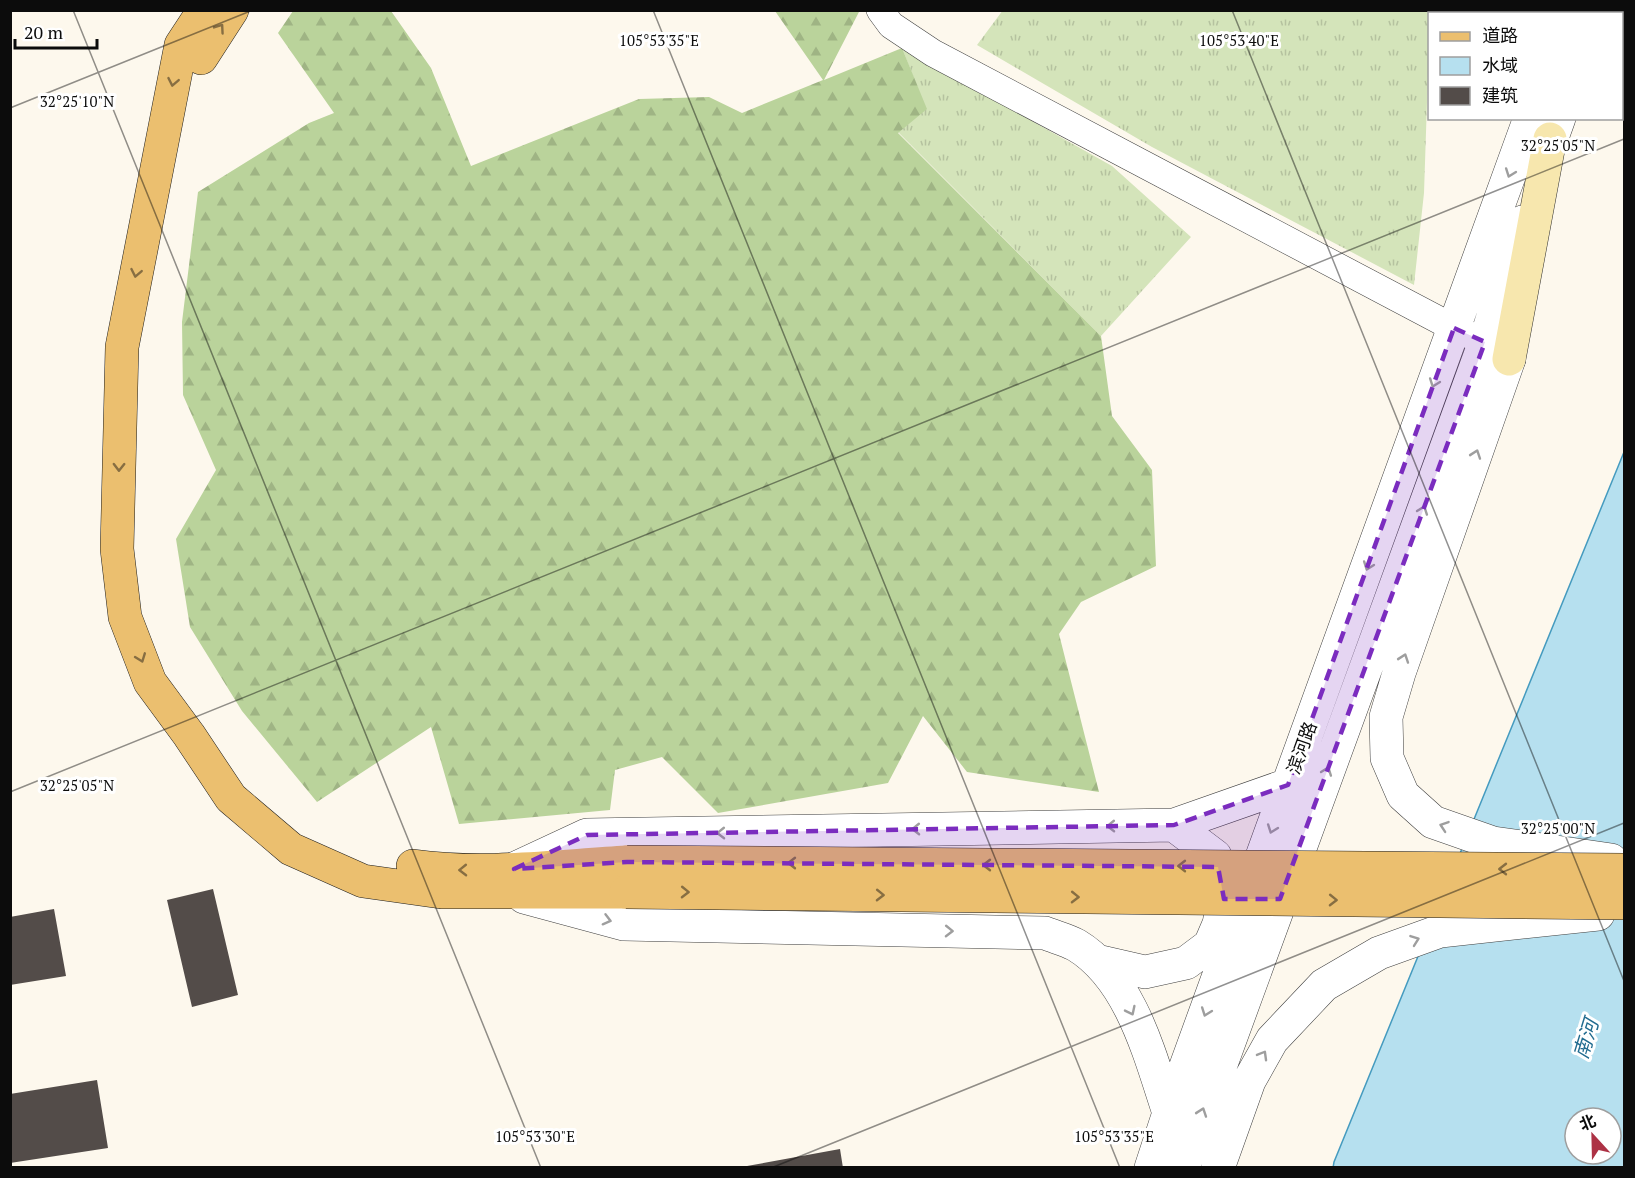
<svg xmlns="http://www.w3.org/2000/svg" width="1635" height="1178" viewBox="0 0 1635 1178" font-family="'PT Serif','Noto Sans SC',serif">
  <defs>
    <pattern id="grass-tufts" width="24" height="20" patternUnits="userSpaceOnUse" patternTransform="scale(1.5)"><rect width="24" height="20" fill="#d4e4ba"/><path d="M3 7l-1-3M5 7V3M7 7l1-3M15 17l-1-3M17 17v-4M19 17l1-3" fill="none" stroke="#b5c29f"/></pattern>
    <pattern id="forest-firs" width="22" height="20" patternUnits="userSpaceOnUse" patternTransform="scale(1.5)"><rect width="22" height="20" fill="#bad39b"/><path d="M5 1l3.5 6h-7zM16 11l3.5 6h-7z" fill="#9fb484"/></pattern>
  </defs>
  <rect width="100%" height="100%" fill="#fdf8ed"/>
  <path fill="url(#grass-tufts)" d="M1003,10L1430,11L1424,193L1414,285L1152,147L977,45Z
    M902,48L1112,166L1191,237L1101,336L898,132L926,109Z"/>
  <path fill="url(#forest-firs)" d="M860,10L824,80L902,48L927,109L898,133L1101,336L1112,416L1152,470L1156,566L1081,602L1059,634L1099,792L967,772L923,716L888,783L718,813L662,757L615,770L610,810L459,824L431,727L317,802L242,711L190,627L176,539L216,470L183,395L182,322L198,192L309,123L334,113L278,33L293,11H391L431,68L471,166L639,99L709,97L742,113L823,80L775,11Z"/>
  <path fill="#b6e0ef" stroke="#459bbf" stroke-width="1.5" fill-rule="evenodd" d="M1624,452V1167L1333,1168L1334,1162ZM1575,1118H1611V1154H1575Z"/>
  <path fill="#534c49" d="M213,889L238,995L192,1007L167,900Z
    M54,909L66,976L10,985V917Z
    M97,1080L108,1148L10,1163V1094Z
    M840,1149L843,1168H747V1166Z"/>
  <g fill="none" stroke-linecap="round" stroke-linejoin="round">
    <g stroke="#3f3f3f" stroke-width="28">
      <path id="minor" d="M880,10L891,25L933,53L1454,328L1485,342"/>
    </g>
    <g stroke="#3f3f3f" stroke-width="34">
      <path id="tertiary" d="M1568,14L1569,10
        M1601,14L1602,10
        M1541,168L1559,118
        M1509,359L1399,673L1386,717L1387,758L1403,795L1433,822L1493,843L1611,860
        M514,869L587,835L1174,825L1288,785
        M524,897L624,924L1045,933C1055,937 1067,940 1076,945C1131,978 1150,1056 1169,1113
        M1097,961L1145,972L1186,963L1210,945L1219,924L1225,893L1215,856L1174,825
        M1151,1168L1169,1113L1530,118
        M1183,1168L1485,342L1523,222
        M1218,1168L1249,1081L1272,1040L1324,985L1379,953L1440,931L1598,914"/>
    </g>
    <g stroke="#2e2e2e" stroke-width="34">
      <path id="secondary" d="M1509,359L1550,139"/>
    </g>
    <g stroke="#1d1d1d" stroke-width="34">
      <path id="primary" d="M204,10L181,45L122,347L117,549L125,617L150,682L189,735L231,798L291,849L363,881L441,892H626
        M201,58L232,10
        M413,866C483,876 556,866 627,862"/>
    </g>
    <use href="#minor" stroke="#fff" stroke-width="27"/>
    <use href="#tertiary" stroke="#fff" stroke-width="33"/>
    <use href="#secondary" stroke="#f7e7ae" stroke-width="33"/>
    <use href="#primary" stroke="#ebbf6f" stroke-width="33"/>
    <g stroke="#1d1d1d" stroke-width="34" stroke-linecap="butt">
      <path id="primary-bridge" d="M627,862L1624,870
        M626,892L1624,903"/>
    </g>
    <use href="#primary-bridge" stroke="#ebbf6f" stroke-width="33"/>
  </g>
  <defs><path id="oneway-chevron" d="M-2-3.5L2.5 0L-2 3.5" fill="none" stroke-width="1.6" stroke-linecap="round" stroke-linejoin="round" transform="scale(1.5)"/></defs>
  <g stroke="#876e42">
    <use href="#oneway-chevron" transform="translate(220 28) rotate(-55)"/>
    <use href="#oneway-chevron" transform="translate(173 82) rotate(101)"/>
    <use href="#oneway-chevron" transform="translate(136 273) rotate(101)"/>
    <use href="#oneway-chevron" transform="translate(119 467) rotate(91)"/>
    <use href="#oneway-chevron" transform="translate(141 658) rotate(69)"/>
    <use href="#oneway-chevron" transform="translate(792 863) rotate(-180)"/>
    <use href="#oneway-chevron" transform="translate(987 865) rotate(-180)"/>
    <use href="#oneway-chevron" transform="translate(1182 866) rotate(-180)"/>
    <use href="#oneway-chevron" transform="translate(1503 869) rotate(-180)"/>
    <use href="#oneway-chevron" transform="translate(463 870) rotate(179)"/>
    <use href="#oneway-chevron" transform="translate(685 892) rotate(1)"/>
    <use href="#oneway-chevron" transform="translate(880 895) rotate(1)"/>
    <use href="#oneway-chevron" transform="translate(1075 897) rotate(1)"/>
    <use href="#oneway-chevron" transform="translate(1333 900) rotate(1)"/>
  </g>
  <g stroke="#9e9e9e">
    <use href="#oneway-chevron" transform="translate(1510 173) rotate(110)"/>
    <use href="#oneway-chevron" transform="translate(1434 383) rotate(110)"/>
    <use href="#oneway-chevron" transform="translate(1476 454) rotate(-71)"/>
    <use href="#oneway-chevron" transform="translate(1423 510) rotate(-70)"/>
    <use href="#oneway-chevron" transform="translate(1368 566) rotate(110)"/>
    <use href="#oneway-chevron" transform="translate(1404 658) rotate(-71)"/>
    <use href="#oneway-chevron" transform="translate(1327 771) rotate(-70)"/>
    <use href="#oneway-chevron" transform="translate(1111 826) rotate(179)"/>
    <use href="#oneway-chevron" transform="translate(1444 826) rotate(-161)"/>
    <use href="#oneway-chevron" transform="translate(916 829) rotate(179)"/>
    <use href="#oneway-chevron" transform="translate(1272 829) rotate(110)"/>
    <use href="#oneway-chevron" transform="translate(721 833) rotate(179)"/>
    <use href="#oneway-chevron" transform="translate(607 920) rotate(15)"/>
    <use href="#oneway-chevron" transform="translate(949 931) rotate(1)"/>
    <use href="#oneway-chevron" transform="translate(1415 940) rotate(-20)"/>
    <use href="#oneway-chevron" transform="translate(1131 1011) rotate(64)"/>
    <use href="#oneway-chevron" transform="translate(1206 1012) rotate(110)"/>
    <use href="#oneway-chevron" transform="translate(1263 1055) rotate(-60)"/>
    <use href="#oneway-chevron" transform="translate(1202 1112) rotate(-71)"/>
  </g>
  <path fill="#7b2cbf" fill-opacity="0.2" stroke="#7b2cbf" stroke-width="4.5" stroke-dasharray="12 8" stroke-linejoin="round" d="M1454,328L1485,342L1280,899H1224L1218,867L627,862L514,869L587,835L1174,825L1288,785Z"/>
  <path fill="none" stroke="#0c0c0c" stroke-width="1.5" stroke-opacity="0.45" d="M73,10L541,1168M653,10L1120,1168M1232,10L1624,981M10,108L253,10M10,792L1624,139M771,1168L1624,823"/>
  <g text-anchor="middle" stroke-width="6" stroke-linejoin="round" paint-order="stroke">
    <g font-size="18" fill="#0c0c0c" stroke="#fff">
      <text transform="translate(1302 748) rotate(-70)" y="6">滨河路</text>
    </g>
    <g font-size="20" font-style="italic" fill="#226c90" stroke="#fff">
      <text transform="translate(1586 1039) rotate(-73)" y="7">南河</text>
    </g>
  </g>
  <g font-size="15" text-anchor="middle" fill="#0c0c0c" stroke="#fff" stroke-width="6" stroke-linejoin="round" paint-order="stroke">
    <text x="659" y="46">105°53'35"E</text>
    <text x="1239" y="46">105°53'40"E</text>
    <text x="77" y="107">32°25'10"N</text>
    <text x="1558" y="151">32°25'05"N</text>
    <text x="77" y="791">32°25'05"N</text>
    <text x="1558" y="834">32°25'00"N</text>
    <text x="535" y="1142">105°53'30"E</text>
    <text x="1114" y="1142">105°53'35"E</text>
  </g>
  <rect width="1635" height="1178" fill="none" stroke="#0c0c0c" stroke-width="24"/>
  <rect x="1428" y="12" width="195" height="108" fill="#ffffff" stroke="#9e9e9e" stroke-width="1.5"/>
  <rect x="1440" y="32" width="30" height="9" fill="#ebbf6f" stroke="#9e9e9e" stroke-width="1.5"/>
  <text x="1482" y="42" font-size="18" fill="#0c0c0c">道路</text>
  <rect x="1440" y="57" width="30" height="18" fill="#b6e0ef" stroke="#9e9e9e" stroke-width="1.5"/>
  <text x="1482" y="72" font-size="18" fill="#0c0c0c">水域</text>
  <rect x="1440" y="87" width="30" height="18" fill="#534c49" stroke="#9e9e9e" stroke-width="1.5"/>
  <text x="1482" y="102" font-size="18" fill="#0c0c0c">建筑</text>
  <g transform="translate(1593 1136) rotate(338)"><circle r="28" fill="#ffffff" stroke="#9e9e9e" stroke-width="1.5"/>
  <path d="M0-4.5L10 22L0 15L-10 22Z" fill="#ad3245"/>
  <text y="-9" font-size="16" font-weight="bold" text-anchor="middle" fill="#0c0c0c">北</text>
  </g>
  <path d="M15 39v9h82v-9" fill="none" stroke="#0c0c0c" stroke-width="3"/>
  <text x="24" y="39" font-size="18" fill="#0c0c0c" stroke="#ffffff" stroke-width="4.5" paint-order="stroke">20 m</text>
</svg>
